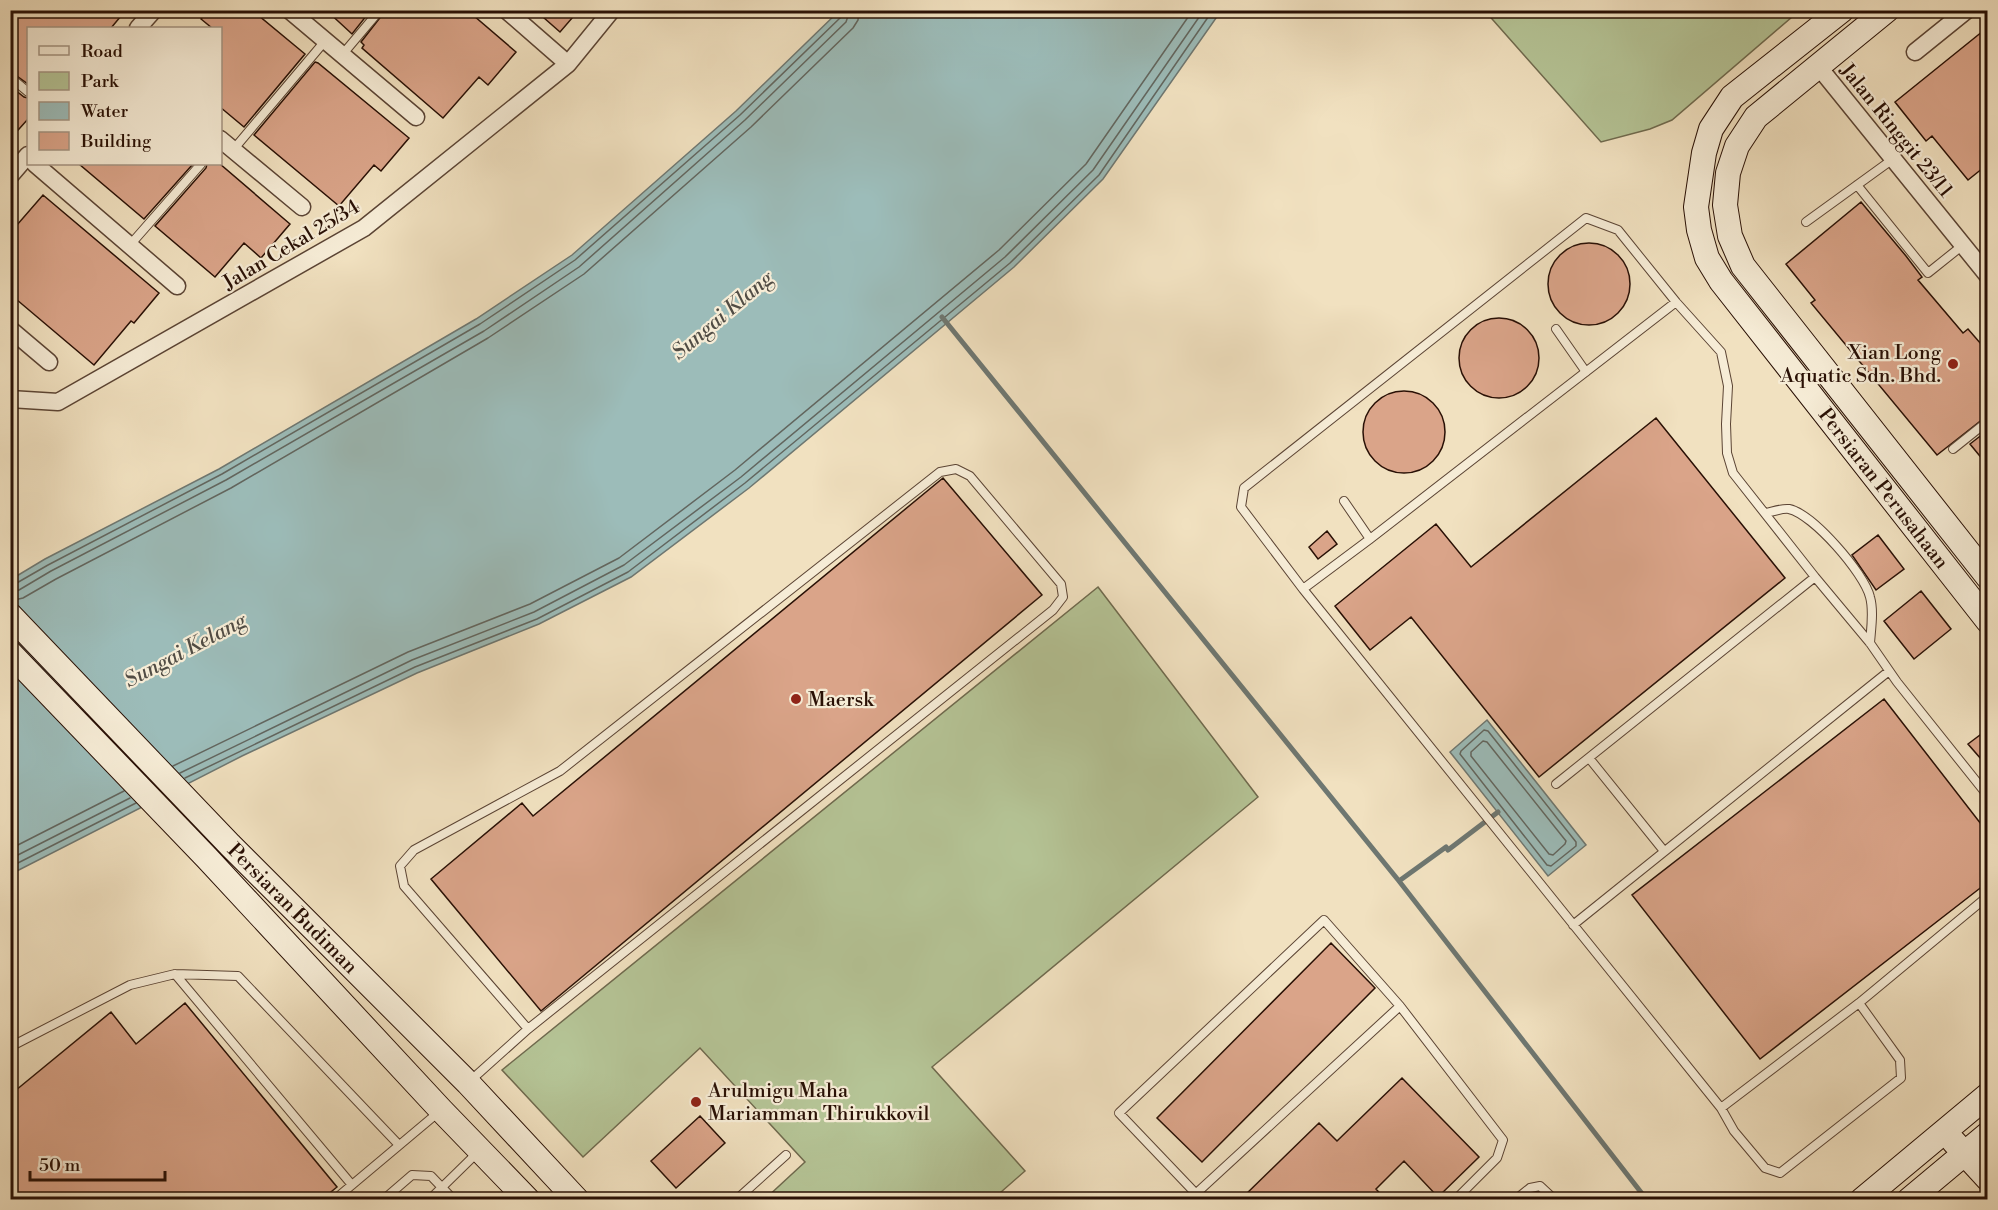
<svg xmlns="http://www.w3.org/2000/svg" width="1998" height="1210" viewBox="0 0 1998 1210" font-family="'Libre Bodoni',serif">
  <rect width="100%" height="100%" fill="#f1e1c0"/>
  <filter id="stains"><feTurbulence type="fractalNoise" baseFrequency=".00333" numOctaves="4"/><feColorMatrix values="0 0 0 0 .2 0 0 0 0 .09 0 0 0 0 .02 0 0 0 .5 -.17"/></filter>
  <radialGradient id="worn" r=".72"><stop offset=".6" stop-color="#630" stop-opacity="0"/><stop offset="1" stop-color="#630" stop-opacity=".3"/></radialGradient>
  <path fill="#b5c496" stroke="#6f6a4e" stroke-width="1.5" d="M1485,11H1799L1672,120L1650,129L1601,142Z
    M1098,587L1258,797L932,1067L1025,1171L993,1199H765L805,1162L700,1048L583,1157L502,1070Z"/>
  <path fill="#9cbcb9" stroke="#6e7771" stroke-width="1.5" d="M839,11H1221L1103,179L1014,267L749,488L631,577L539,624L417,673L242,756L11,874L10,580L45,559L219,469L476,319L572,255L736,111Z
    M1487,720L1586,845L1548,876L1450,752Z"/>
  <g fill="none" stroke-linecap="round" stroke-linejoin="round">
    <path stroke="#62665f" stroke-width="1.5" d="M10,584H15L48,565L222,474L480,324L575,260L740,115L841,17L843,10
      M10,592L19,590L51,571L226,480L484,331L579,267L745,120L846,22L850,10
      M10,601L23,598L56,579L231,488L488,338L584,274L751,127L853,28L858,20L859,10
      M1484,730L1488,731L1576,842V846L1551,866L1547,865L1460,754L1461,751Z
      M1483,741L1487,742L1566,841L1565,844L1553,855L1549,854L1471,756V752Z
      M173,766L408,652L530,604L619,558L735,470L999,250L1086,164L1193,10
      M180,773L412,660L534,612L624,565L741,477L1005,257L1093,170L1204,10
      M185,778L415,667L537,619L628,572L745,483L1010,263L1099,175L1213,10
      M10,849L124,791
      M10,859L130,798
      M10,867L136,803"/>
    <path stroke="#6e7771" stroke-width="5" d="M942,317L1399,881L1647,1200
      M1399,881L1446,847L1448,850L1498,812"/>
  </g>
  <path fill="#daa489" stroke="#291005" stroke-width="1.5" d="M10,10H126L111,28H28V84L10,71Z
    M208,10H252L305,54L244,127L220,107V28H212L201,19Z
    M326,10H371L352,34Z
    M386,10H467L516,52L488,85L479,77L443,118L362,48L364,45L361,42Z
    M535,10H579L560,32Z
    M1988,27V164L1968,180L1932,136L1926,141L1895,102Z
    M315,62L318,63L409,138L381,171L374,165L339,206L254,135Z
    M10,86L24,97L28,98V119L10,139Z
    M79,164H193L144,219Z
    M207,164H220L290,224L261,258L244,243L215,277L155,226L206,168Z
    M43,195L159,293L134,323L131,321L94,365L10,294V233Z
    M1861,202L1906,256L1922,277L1918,280L1963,333L1968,329L1988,352V415L1937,455L1811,303L1815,300L1786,264Z
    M1548 284a41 41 0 1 1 82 0a41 41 0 1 1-82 0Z
    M1459 358a40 40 0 1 1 80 0a40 40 0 1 1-80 0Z
    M1363 432a41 41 0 1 1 82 0a41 41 0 1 1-82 0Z
    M1656,418L1785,578L1539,777L1411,617L1370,650L1335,606L1436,524L1471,567Z
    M1988,430V466L1970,444Z
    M943,478L1042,595L541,1011L431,879L522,803L533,816Z
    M1327,531L1337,544L1318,559L1309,547Z
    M1878,535L1904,569L1876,590L1852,555Z
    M1921,591L1951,629L1914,659L1884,621Z
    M1884,699L1988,833V882L1760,1059L1632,895Z
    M1988,729V767L1968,744Z
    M1331,943L1375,988L1202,1162L1157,1118Z
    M185,1003L337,1187L321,1200H10V1095L111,1012L136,1044Z
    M1402,1078L1479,1157L1438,1197L1404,1161L1376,1189L1386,1200H1240L1319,1123L1337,1141Z
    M700,1116L725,1143L676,1188L651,1161Z"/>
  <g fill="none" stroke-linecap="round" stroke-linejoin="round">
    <g stroke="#5b4434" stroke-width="10">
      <path id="lane" d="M342,55L380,10
        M10,77L28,92
        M233,150L325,41
        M1857,185L1928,273L1963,245
        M1806,222L1893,159
        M130,245L201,164
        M1676,302L1618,230L1586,218L1244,488L1241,507L1303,589L1721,1108L1859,1003L1988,896
        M1556,329L1586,372
        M1953,449L1988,421
        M1344,501L1370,539
        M1766,513C1772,512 1782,508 1789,509C1813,514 1864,573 1870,597C1874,611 1871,629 1870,643
        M1303,589L1370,539L1676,302L1721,352L1728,386L1726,424L1727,453L1733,473L1815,577L1870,643L1897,682L1988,796
        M1589,758L1664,851
        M1556,784L1815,577
        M1573,925L1889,671
        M175,974L352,1185
        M10,1047L130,985L175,974L238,976L399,1145
        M470,1081L528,1029L1053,610L1063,597L1061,584L970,476L956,469L940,472L560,771L414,850L400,866L404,886L528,1029
        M1721,1108L1734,1131L1765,1168L1780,1173L1901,1078L1900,1060L1859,1003
        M334,1200L440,1111
        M383,1200L412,1175L431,1176L454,1200
        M429,1200L478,1152
        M736,1200L786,1155
        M1189,1200L1400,1006L1503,1140L1497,1158L1455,1200
        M1202,1200L1119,1113L1324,920L1400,1006
        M1522,1200L1520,1196L1530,1188L1540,1186L1555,1200"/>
    </g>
    <g stroke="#5b4434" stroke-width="19">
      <path id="street" d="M289,10L416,117
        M506,10L568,64
        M138,28L154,10
        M1915,52L1967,10
        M1818,66L1988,276
        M220,139L302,207
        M35,164L177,286
        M10,176L28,155
        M10,329L49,362
        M10,399L58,402L364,228L568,64L612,10"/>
    </g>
    <g stroke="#291005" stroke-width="26">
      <path id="secondary" d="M1842,10L1732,97L1711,129L1704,153L1696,207L1699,230L1707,258L1721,281L1988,621
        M1887,10L1756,117L1737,146L1728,173L1725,205L1730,236L1743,266L1988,577
        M10,615L230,845L468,1083L577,1200
        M10,653L207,858L441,1110L528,1200
        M1954,1142L1988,1179
        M1862,1200L1988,1095
        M1909,1200L1988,1134"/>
    </g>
    <use href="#lane" stroke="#f6ecd6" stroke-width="8"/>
    <use href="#street" stroke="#f6ecd6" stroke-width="16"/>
    <use href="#secondary" stroke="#f6ecd6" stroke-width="24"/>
  </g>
  <g fill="#8f2418" stroke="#f6ecd6" stroke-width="2">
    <circle cx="1953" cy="364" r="6"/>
    <circle cx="796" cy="699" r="6"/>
    <circle cx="696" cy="1102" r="6"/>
  </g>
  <g text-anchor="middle" stroke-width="4.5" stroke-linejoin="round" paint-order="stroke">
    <g font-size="20" fill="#291005" stroke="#f6ecd6">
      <text transform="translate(1897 130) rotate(51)" y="7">Jalan Ringgit 23/11</text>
      <text transform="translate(291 244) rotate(-31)" y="7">Jalan Cekal 25/34</text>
      <text transform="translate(1884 488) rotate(52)" y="7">Persiaran Perusahaan</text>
      <text transform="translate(293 908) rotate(45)" y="7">Persiaran Budiman</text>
    </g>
    <g font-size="20" fill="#291005" stroke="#f6ecd6" text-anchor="start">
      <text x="1941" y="359" text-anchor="end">Xian Long<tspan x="1941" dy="23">Aquatic Sdn. Bhd.</tspan></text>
      <text x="808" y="706">Maersk</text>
      <text x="708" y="1097">Arulmigu Maha<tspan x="708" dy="23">Mariamman Thirukkovil</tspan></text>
    </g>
    <g font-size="21" font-style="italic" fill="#514c44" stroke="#f6ecd6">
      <text transform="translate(722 315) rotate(-40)" y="7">Sungai Klang</text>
      <text transform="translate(185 650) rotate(-28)" y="7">Sungai Kelang</text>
    </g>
  </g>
  <rect width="1998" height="1210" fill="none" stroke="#f1e1c0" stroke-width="36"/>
  <rect x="12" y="12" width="1974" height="1186" fill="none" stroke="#291005" stroke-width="3"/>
  <rect x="18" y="18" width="1962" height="1174" fill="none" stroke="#291005" stroke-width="1.5"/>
  <rect x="27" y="27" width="195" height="138" fill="#f6ecd6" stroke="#a49482" stroke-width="1.5"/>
  <rect x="39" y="46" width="30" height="9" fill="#f6ecd6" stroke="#a49482" stroke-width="1.5"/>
  <text x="81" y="57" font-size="18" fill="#291005">Road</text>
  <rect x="39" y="72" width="30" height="18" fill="#b5c496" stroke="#a49482" stroke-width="1.5"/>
  <text x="81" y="87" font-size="18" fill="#291005">Park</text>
  <rect x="39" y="102" width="30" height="18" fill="#9cbcb9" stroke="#a49482" stroke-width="1.5"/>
  <text x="81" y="117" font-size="18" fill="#291005">Water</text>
  <rect x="39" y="132" width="30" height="18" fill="#daa489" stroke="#a49482" stroke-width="1.5"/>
  <text x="81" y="147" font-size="18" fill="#291005">Building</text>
  <path d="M30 1171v9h135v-9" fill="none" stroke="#291005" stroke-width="3"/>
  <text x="39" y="1171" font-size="18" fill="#291005" stroke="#f6ecd6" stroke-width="4.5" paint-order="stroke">50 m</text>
  <rect width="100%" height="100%" filter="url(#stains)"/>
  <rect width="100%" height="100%" fill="url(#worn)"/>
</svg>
